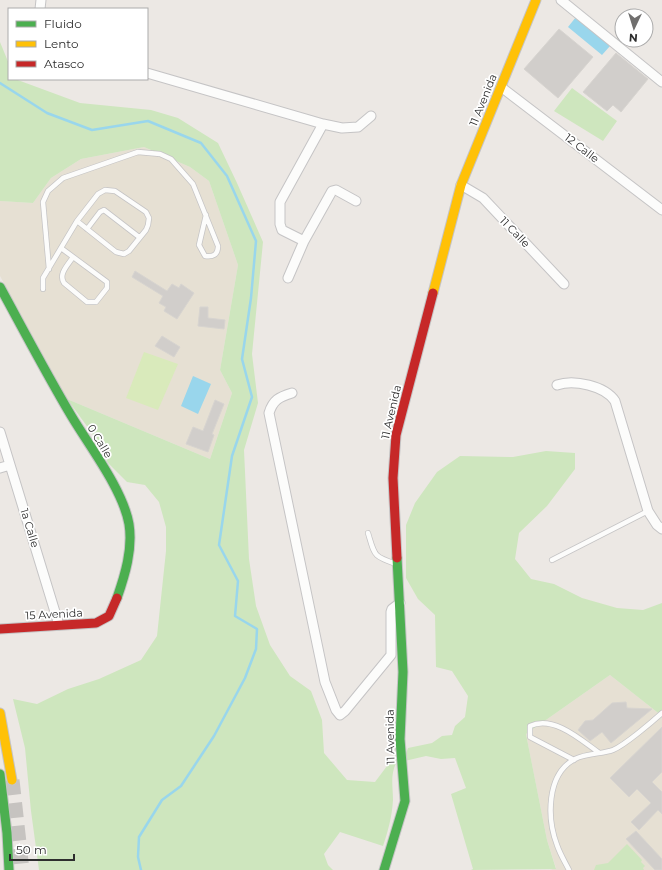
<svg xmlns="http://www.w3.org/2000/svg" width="662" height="870" viewBox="0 0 662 870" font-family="Montserrat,sans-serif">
  <rect width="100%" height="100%" fill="#ece8e4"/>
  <path fill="#e6e0d3" d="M144,147L190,167L209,181L238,265L220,370L232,393L210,459L67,399L0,276V201L33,203L51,178L81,159Z
    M610,675L662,716V870H550L556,868L547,840L526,734Z"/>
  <path fill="#cee6be" d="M0,42L9,64V79H15L80,103L151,110L178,118L218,143L237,183L263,242L252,354L258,403L244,450L249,559L256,606L270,645L290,676L311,691L322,720L324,753L347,780L375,782L393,758L405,756L408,748L432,743L442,736L452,735L455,726L465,717L468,696L452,671L436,667L435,615L418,599L406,578V525L415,503L437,472L460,456L513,457L546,451L575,453V469L547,506L519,533L515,559L531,579L554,584L582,598L617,608L643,610L662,603V716L610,675L526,734L547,840L556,869L471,870L473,869L451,794L466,788L455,758L441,759L426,756L396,763C390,776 393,787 393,800C392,817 388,831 383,846L340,832L324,854L328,865L333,870H39L31,811L25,748L13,699L37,704L68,689L99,679L141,660L157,636L166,551V527L159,502L145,485L127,482L108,463L92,433L67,399L210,459L232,393L220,370L238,265L209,181L190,167L144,147L81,159L51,178L33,203L0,201Z
    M572,88L617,121L603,141L554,111Z
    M627,844L642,860L641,862L645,866L643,868L644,870H594L596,865L608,863Z"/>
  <path fill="#d9eabb" d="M144,352L178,364L158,410L126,398Z"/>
  <path fill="#99d6ec" d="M576,17L610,46L602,55L568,27Z
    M193,376L211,384L198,414L181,406Z"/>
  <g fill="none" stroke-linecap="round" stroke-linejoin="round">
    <path stroke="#99d6ec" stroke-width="2.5" d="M0,83L47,113L92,130L148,121L201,143L227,176L256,241L251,298L242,359L252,397L232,456L219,545L238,581L235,616L257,629L256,649L245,678L214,736L181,786L162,800L139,837L138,857L141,870"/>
  </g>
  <path fill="#d1cecb" stroke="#d7d4d0" d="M559,29L593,57L558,98L524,69Z
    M616,53L648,79L621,112L613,105L607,111L583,92Z
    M135,271L167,291L172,284L179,288L181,284L194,293L177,319L164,311L166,307L159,303L163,296L132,277Z
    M200,307H208V318L225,320L224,329L198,326Z
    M162,336L180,347L174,357L155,346Z
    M215,400L224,404L212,434L214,435L208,452L186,444L193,427L203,431Z
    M626,702L627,708L652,709L611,743L602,732L590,741L578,730L585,721L593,720L612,703Z
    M662,727V772L652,782L662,792V814L658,810L639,830L631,822L651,803L637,789L629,797L610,778Z
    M636,831L662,859V870H655L626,839Z"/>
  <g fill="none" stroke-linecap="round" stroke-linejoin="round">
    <path stroke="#c6c3c0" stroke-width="15" stroke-dasharray="15 8" stroke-linecap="butt" d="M12,780L22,870"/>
    <g stroke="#c5c4c5" stroke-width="6">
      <path id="lane" d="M87,229L100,212L104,210L139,237
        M61,248L107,282V288L96,302H87L64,283C58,274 68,265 73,257
        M49,269L43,202L48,191L63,178L138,152L160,154L171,159L193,184L218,246C218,255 213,257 205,256L199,245L206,215
        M43,289V278L77,221L98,194L105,190L115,191L146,212L149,218L148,225L146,230L129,251L124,254L116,252L77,221
        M368,533C375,556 373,556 396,564
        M552,560L648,511
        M574,760L530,737V726C553,715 580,739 598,752
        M569,870C565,862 560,854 557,845C547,819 546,774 575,759C586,753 603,754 613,750C625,745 652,722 662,713"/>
    </g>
    <g stroke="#c5c4c5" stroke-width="11">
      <path id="street" d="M561,0L662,82
        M40,9L41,0
        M147,73L323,124L342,128L358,127L371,116
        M501,87L662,210
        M323,124L280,202V224L282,230L304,241L332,191L336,190L356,201
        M461,185L483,198L564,284
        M288,278L304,241
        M557,385C574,379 605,386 615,401L648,511L657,525L662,529
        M292,393C279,397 273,400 269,413L325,682L336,710L340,715L345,711L391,655V612L392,609L400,603
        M0,432L59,625
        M0,468L10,465"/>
    </g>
    <g stroke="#c5c4c5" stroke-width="11">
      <path id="fast" d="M0,287C24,331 47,375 72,417C90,447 123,490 129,524C133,549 125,575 117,598
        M0,774L7,833L9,870
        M384,870L405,801L400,739L403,672L397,558"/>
    </g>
    <g stroke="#c5c4c5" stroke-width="11">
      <path id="slow" d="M433,293L461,185L536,0
        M0,713L12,780"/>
    </g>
    <g stroke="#c5c4c5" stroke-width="11">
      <path id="jam" d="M397,558L393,478L396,435L433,293
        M0,629L96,623L109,616L117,598"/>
    </g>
    <use href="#lane" stroke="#fcfcfb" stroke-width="4.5"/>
    <use href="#street" stroke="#fcfcfb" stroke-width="9"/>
    <use href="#fast" stroke="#4caf50" stroke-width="9"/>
    <use href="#slow" stroke="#ffc107" stroke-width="9"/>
    <use href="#jam" stroke="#c62828" stroke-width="9"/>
  </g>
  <g text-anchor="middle" stroke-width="3.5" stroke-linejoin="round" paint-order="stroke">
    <g font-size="11" fill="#2e2e2e" stroke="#fff">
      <text transform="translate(483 100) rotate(-68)" y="4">11 Avenida</text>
      <text transform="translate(582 148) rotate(38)" y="4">12 Calle</text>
      <text transform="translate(515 232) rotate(46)" y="4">11 Calle</text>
      <text transform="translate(391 412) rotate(-77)" y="4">11 Avenida</text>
      <text transform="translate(100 441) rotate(59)" y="4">0 Calle</text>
      <text transform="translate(30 528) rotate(73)" y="4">1a Calle</text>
      <text transform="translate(54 614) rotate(-3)" y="4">15 Avenida</text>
      <text transform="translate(390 737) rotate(-91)" y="4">11 Avenida</text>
    </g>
  </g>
  <rect x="8" y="8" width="140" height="72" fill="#ffffff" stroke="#ababab"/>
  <rect x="16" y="21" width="20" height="6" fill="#4caf50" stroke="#ababab"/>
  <text x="44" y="28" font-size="12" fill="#2e2e2e">Fluido</text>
  <rect x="16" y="41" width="20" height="6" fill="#ffc107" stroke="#ababab"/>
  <text x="44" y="48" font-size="12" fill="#2e2e2e">Lento</text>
  <rect x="16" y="61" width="20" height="6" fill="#c62828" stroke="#ababab"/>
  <text x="44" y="68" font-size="12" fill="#2e2e2e">Atasco</text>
  <g transform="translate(634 28) rotate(184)"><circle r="19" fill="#ffffff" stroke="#ababab"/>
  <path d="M0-3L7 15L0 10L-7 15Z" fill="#706f6e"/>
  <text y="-6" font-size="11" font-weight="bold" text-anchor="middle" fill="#2e2e2e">N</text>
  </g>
  <path d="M10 854v6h64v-6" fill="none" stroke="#2e2e2e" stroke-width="2"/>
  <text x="16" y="854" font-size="12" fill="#2e2e2e" stroke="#ffffff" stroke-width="3" paint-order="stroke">50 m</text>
</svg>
